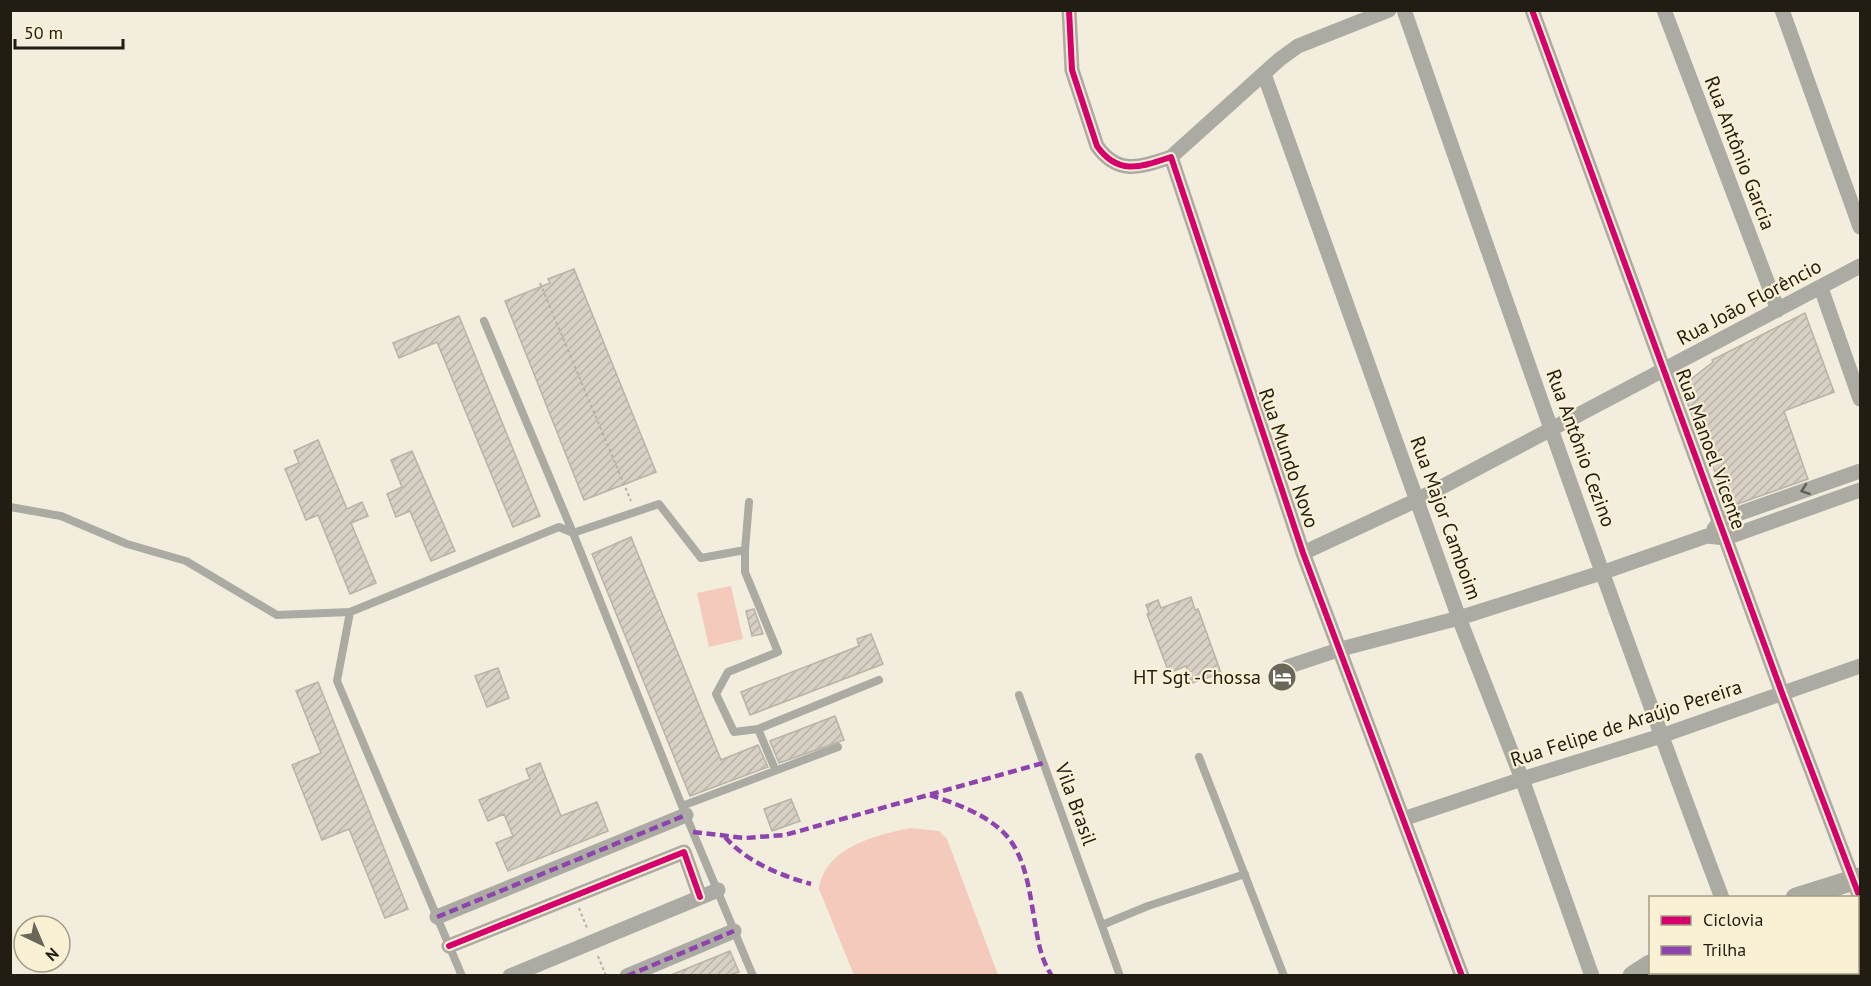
<svg xmlns="http://www.w3.org/2000/svg" width="1871" height="986" viewBox="0 0 1871 986" font-family="'PT Sans',sans-serif">
  <defs>
    <pattern id="building-hatch" width="6" height="6" patternUnits="userSpaceOnUse" patternTransform="scale(1.5)"><rect width="6" height="6" fill="#d8d0c5"/><path d="M-1 1l2-2M0 6l6-6M5 7l2-2" fill="none" stroke="#b9b2a8"/></pattern>
  </defs>
  <rect width="100%" height="100%" fill="#f2eddc"/>
  <path fill="#f4cabc" d="M731,586L743,639L709,647L697,593Z
    M911,828L939,831L947,839L998,975H854L819,889C825,847 876,835 911,828Z"/>
  <path fill="url(#building-hatch)" stroke="#b9b2a7" stroke-width="1.5" d="M574,269L656,472L584,500L505,301L550,283L548,279Z
    M1805,313L1834,392L1784,411L1808,479L1729,507L1681,387L1713,362L1712,360Z
    M459,316L540,516L513,527L437,342L399,358L393,343Z
    M318,440L347,509L362,502L368,516L351,523L376,583L350,594L318,515L306,520L285,469L299,463L294,451Z
    M412,451L455,551L431,561L410,511L396,517L387,494L402,487L391,460Z
    M631,537L721,760L758,745L768,767L690,796L592,554Z
    M1191,597L1195,610L1198,609L1221,673L1192,683L1186,666L1169,673L1147,614L1149,613L1146,605L1158,600L1161,608Z
    M754,609L763,634L752,636L746,611Z
    M871,634L883,664L750,715L741,692L859,646L857,639Z
    M498,668L509,698L487,707L475,676Z
    M318,682L408,909L385,918L349,829L322,840L292,765L321,753L296,691Z
    M835,716L844,740L779,763L770,741Z
    M540,763L561,816L597,802L608,831L508,871L496,843L513,836L504,814L488,821L479,800L530,779L526,769Z
    M791,799L800,821L772,831L764,809Z
    M730,951L739,972L729,975H671Z"/>
  <g fill="none" stroke-linecap="round" stroke-linejoin="round">
    <path stroke="#b2b1a6" stroke-width="2" stroke-dasharray="3 3" stroke-linecap="butt" d="M540,283L631,501
      M579,908L587,928
      M598,956L606,976"/>
    <path stroke="#ababa4" stroke-width="8" d="M484,321L573,533L659,504L701,558L745,550V572L778,652L728,672L716,694L734,732L758,729L879,680
      M10,507L61,516L127,544L186,561L277,615L350,612
      M745,550L749,502
      M1019,695L1120,976
      M758,729L775,769
      M1199,757L1284,976
      M682,806L838,747
      M1102,925L1148,906L1245,874
      M462,976L337,681L350,612L559,527L573,533L682,806L753,976"/>
    <path stroke="#ababa4" stroke-width="15" d="M1069,10L1072,70L1097,146C1118,176 1141,167 1171,157L1303,553L1462,976
      M1404,10C1508,307 1611,604 1722,898
      M1532,10L1782,693L1860,898
      M1664,10L1778,310
      M1782,10L1860,227
      M1264,74L1459,618L1522,779L1592,976
      M1171,157L1280,59L1298,46L1389,10
      M1821,288L1860,399
      M1714,529L1720,521L1732,516L1860,471
      M1303,553L1417,500L1860,266
      M1287,667L1341,649L1459,618L1604,572L1707,536L1726,538L1860,490
      M1403,819L1522,779L1661,736L1860,666
      M437,917L686,815
      M449,946L684,852L700,897
      M1774,972L1781,976
      M510,976L718,890
      M627,976L734,931"/>
    <path stroke="#abaaa0" stroke-width="21" d="M1796,898L1860,878
      M1633,976L1650,965"/>
    <path stroke="#8e44ad" stroke-width="4.5" stroke-dasharray="9 4.5" stroke-linecap="butt" d="M930,795C957,804 992,816 1010,840C1027,863 1030,896 1035,923C1038,941 1041,960 1052,976
      M693,832L745,838L785,835L1043,763
      M725,837C747,862 779,875 811,884
      M437,917L686,815
      M627,976L734,931"/>
    <g stroke="#faf1d4" stroke-width="10">
      <path id="cycleway" d="M1069,10L1072,70L1097,146C1118,176 1141,167 1171,157L1303,553L1462,976
        M1532,10L1782,693L1860,898
        M449,946L684,852L700,897"/>
    </g>
    <use href="#cycleway" stroke="#d6006c" stroke-width="6"/>
  </g>
  <defs><path id="oneway-chevron" d="M-2-3.5L2.5 0L-2 3.5" fill="none" stroke-width="1.6" stroke-linecap="round" stroke-linejoin="round" transform="scale(1.5)"/></defs>
  <use stroke="#5f5d54" href="#oneway-chevron" transform="translate(1805 490) rotate(161)"/>
  <defs>
    <g id="hotel-disc" transform="scale(1.5)"><circle r="9.5" fill="#6a6659" stroke="#faf1d4"/><path d="M-6-4.5h1.5V1H6V5H4.5V3h-9V5H-6ZM-4 0a1.8 1.8 0 1 1 3.6 0ZM.5 0V-2.5h3Q6-2.5 6 0Z" fill="#fff"/></g>
  </defs>
  <g fill-rule="evenodd">
    <use href="#hotel-disc" x="1282" y="677"/>
  </g>
  <g text-anchor="middle" stroke-width="4.5" stroke-linejoin="round" paint-order="stroke">
    <g font-size="20" fill="#211d13" stroke="#faf1d4">
      <text transform="translate(1740 153) rotate(69)" y="7">Rua Antônio Garcia</text>
      <text transform="translate(1749 302) rotate(-28)" y="7">Rua João Florêncio</text>
      <text transform="translate(1581 448) rotate(70)" y="7">Rua Antônio Cezino</text>
      <text transform="translate(1711 449) rotate(70)" y="7">Rua Manoel Vicente</text>
      <text transform="translate(1289 458) rotate(71)" y="7">Rua Mundo Novo</text>
      <text transform="translate(1446 518) rotate(70)" y="7">Rua Major Camboim</text>
      <text transform="translate(1626 723) rotate(-18)" y="7">Rua Felipe de Araújo Pereira</text>
      <text transform="translate(1076 804) rotate(70)" y="7">Vila Brasil</text>
    </g>
    <g font-size="20" fill="#211d13" stroke="#faf1d4" text-anchor="end">
      <text x="1261" y="684">HT Sgt -Chossa</text>
    </g>
  </g>
  <rect width="1871" height="986" fill="none" stroke="#211d13" stroke-width="24"/>
  <rect x="1649" y="896" width="210" height="78" fill="#faf1d4" stroke="#a39c87" stroke-width="1.5"/>
  <rect x="1661" y="916" width="30" height="9" fill="#d6006c" stroke="#a39c87" stroke-width="1.5"/>
  <text x="1703" y="926" font-size="18" fill="#211d13">Ciclovia</text>
  <rect x="1661" y="946" width="30" height="9" fill="#8e44ad" stroke="#a39c87" stroke-width="1.5"/>
  <text x="1703" y="956" font-size="18" fill="#211d13">Trilha</text>
  <g transform="translate(42 944) rotate(136)"><circle r="28" fill="#faf1d4" stroke="#a39c87" stroke-width="1.5"/>
  <path d="M0-4.5L10 22L0 15L-10 22Z" fill="#6a6659"/>
  <text y="-9" font-size="16" font-weight="bold" text-anchor="middle" fill="#211d13">N</text>
  </g>
  <path d="M15 39v9h108v-9" fill="none" stroke="#211d13" stroke-width="3"/>
  <text x="24" y="39" font-size="18" fill="#211d13" stroke="#faf1d4" stroke-width="4.5" paint-order="stroke">50 m</text>
</svg>
